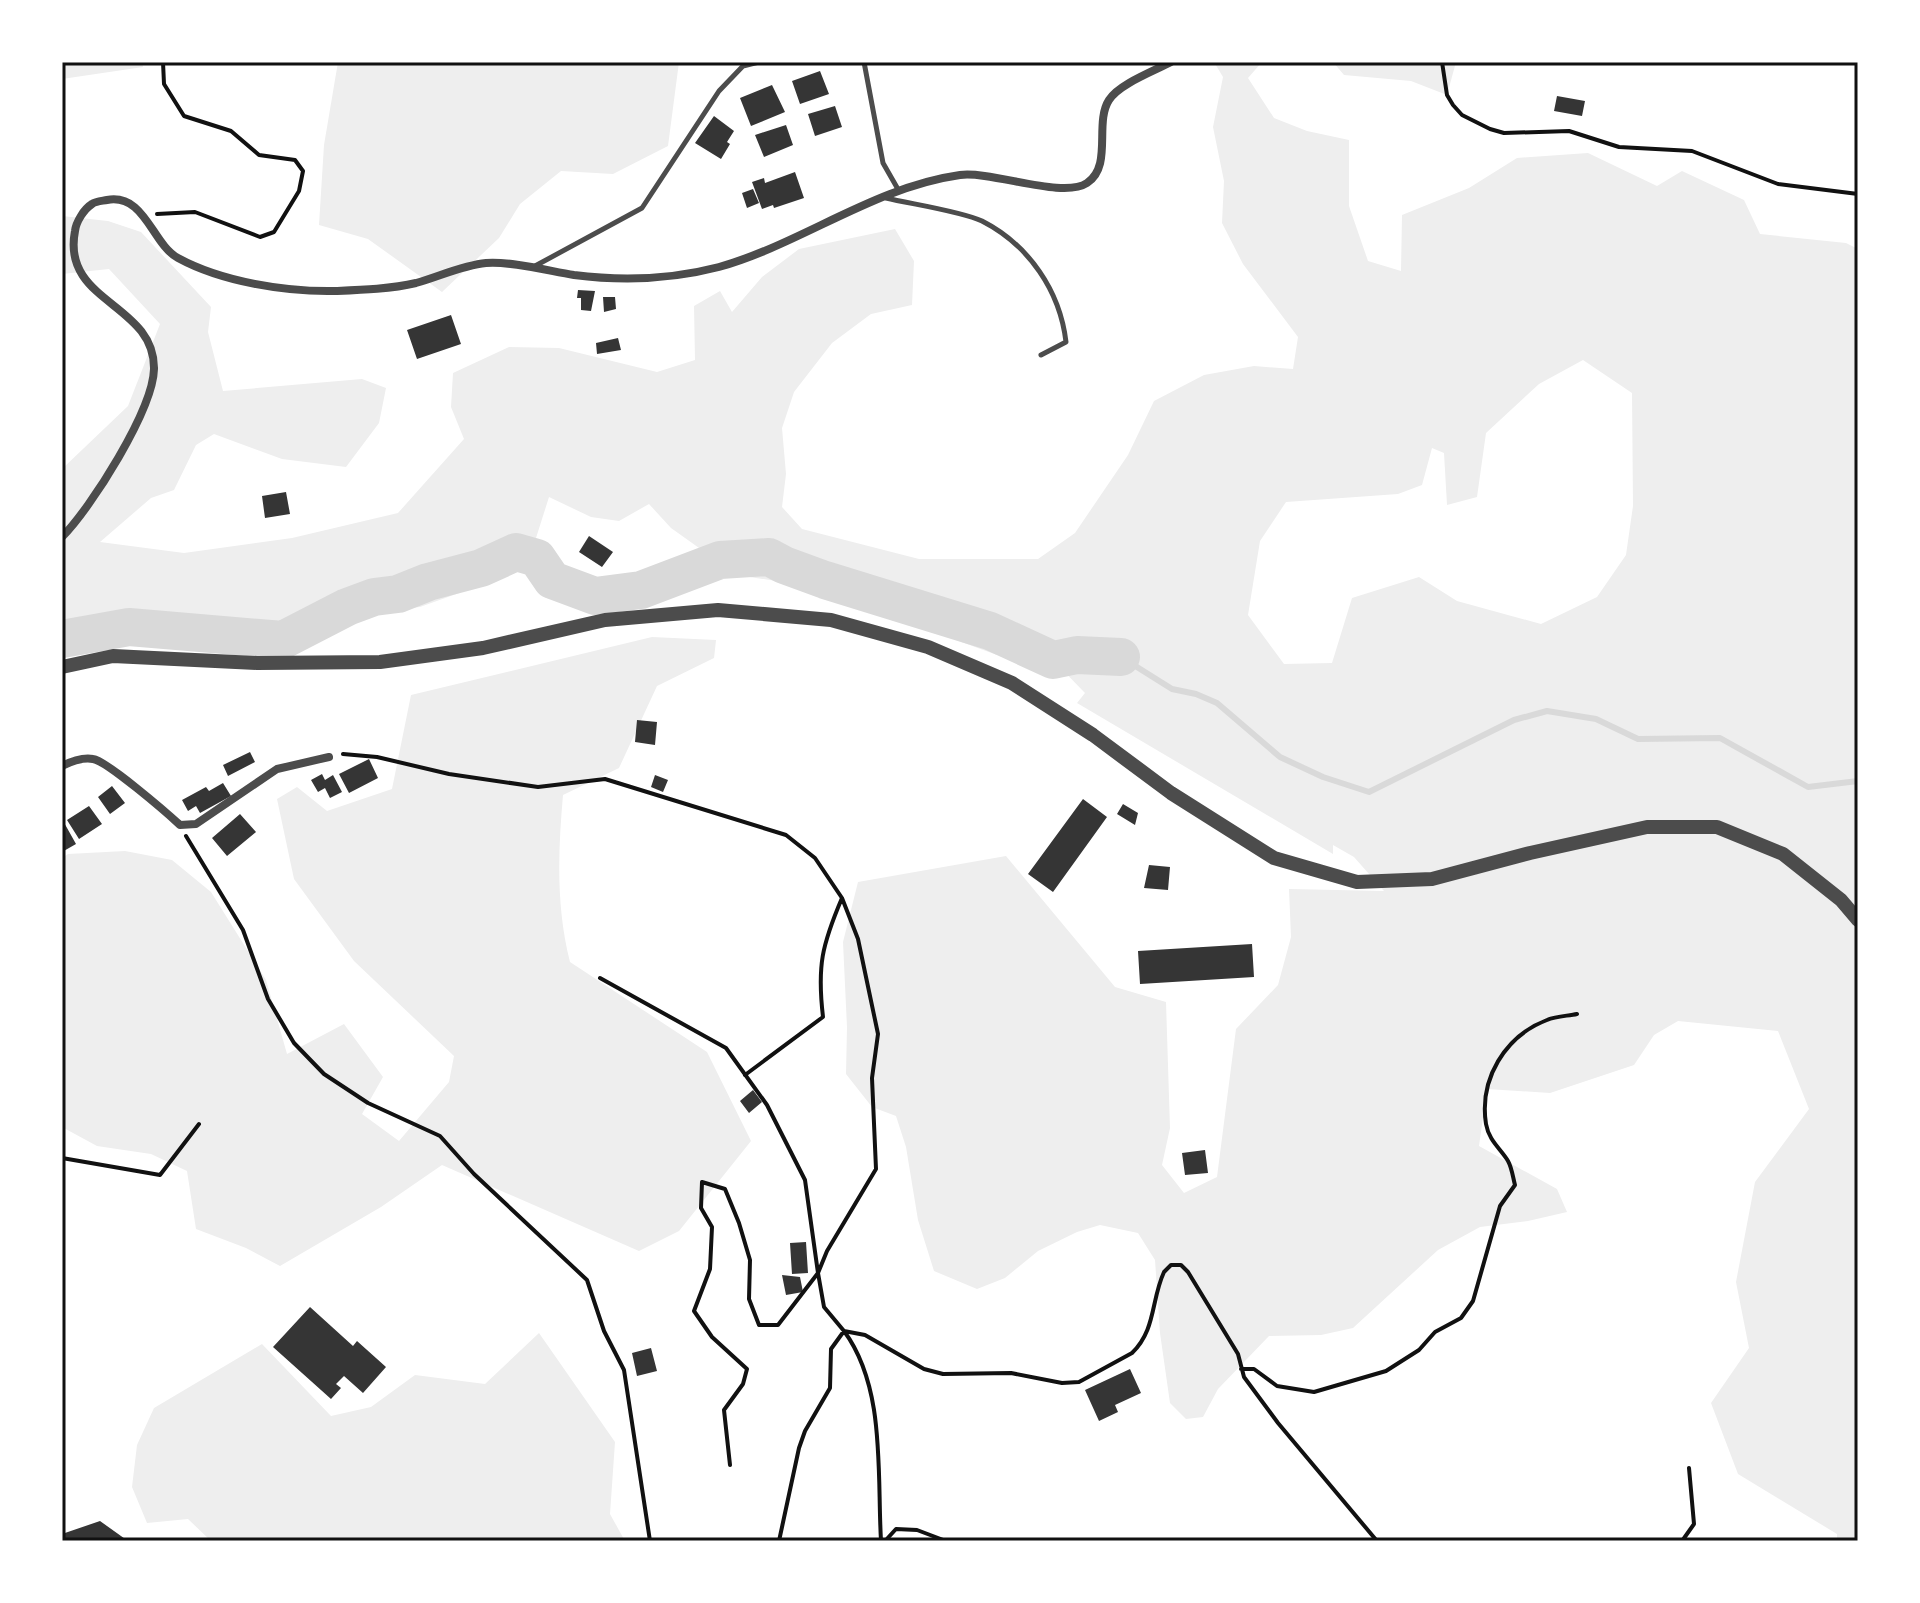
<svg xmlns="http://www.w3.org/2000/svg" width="1920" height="1603" viewBox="0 0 1920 1603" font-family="Commissioner,sans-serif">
  <rect width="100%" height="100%" fill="#fff"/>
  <path fill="#eee" fill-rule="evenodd" d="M62,62H142L143,67L62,79Z
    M338,62H679L668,146L613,174L561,171L520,204L499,238L442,292L368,239L319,225L324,145Z
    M1214,62H1262L1248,78L1274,118L1307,131L1349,140V206L1368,261L1401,271L1402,215L1469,188L1517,158L1588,153L1657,186L1682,171L1744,200L1760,234L1846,243L1858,249V1541H1837V1534L1738,1474L1711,1403L1749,1348L1736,1282L1755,1182L1809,1109L1778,1031L1678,1021L1654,1035L1634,1065L1550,1093L1487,1089L1479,1146L1557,1189L1567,1212L1528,1221L1480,1227L1438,1250L1353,1328L1321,1335L1269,1336L1218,1389L1203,1417L1186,1419L1170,1403L1160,1333L1155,1260L1138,1233L1100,1225L1077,1232L1038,1251L1005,1278L977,1289L934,1271L918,1220L906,1147L896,1116L872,1107L846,1074L847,1027L843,942L858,882L1006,856L1115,987L1166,1002L1170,1128L1162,1165L1184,1193L1217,1177L1236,1029L1278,985L1291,937L1289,889L1384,891L1354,857L1333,845V854L1077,703L1085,693L1053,660L997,655L808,586L737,575L671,528L649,504L619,521L591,517L549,497L536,538L512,574L420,607L363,613L281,650L124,642L62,654V469L128,406L160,324L109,269L62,274V216L108,221L141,232L211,307L208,332L223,391L362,379L386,388L379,423L346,467L282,459L214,434L196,445L174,490L151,498L100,542L184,553L292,538L398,513L464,439L451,407L453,373L509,347L559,348L657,372L695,360L694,306L720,291L732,312L762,277L799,249L895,229L914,261L912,305L871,314L832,343L794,392L782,428L786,474L782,507L802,529L919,559H1038L1075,533L1128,455L1154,401L1204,375L1254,366L1293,369L1298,337L1243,264L1222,223L1224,181L1213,127L1223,77ZM1583,360L1632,393L1633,506L1626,555L1597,597L1541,624L1457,601L1419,577L1352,598L1332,663L1284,664L1248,615L1260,541L1286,502L1398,494L1422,485L1432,448L1444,453L1447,505L1477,497L1486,433L1539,384Z
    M1333,62H1456L1447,95L1411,81L1344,75Z
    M652,637L716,640L714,658L657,686L619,768L563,795C558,852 556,907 570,962L707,1052L751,1141L679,1231L639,1251L442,1165L381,1207L280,1266L246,1248L196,1229L187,1171L151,1154L97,1146L62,1127V858L68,854L125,851L172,860L211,892L266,980L287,1054L344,1024L383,1077L362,1114L399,1141L449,1082L454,1056L354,961L294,879L277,799L297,787L327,811L392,789L411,695Z
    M539,1333L615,1442L610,1514L625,1541H211L188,1519L147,1523L132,1487L137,1445L154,1408L262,1344L331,1416L371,1407L415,1375L485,1384Z"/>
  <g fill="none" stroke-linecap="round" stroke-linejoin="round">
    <path stroke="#d9d9d9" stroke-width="6" d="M1121,657L1172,689L1196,694L1217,703L1280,757L1323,777L1369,792L1514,720L1547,711L1596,719L1638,739L1720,738L1808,787L1858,781"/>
    <path stroke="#d9d9d9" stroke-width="38" d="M62,639L129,627L283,640L347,607L374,597L398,594L428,582L481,568L516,552L537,558L552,580L595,596L641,590L720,560L769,557L784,565L825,580L990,631L1053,660L1077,655L1121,657"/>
  </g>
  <path fill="#353535" d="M820,71L829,94L800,104L792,81Z
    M772,85L785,112L751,126L740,98Z
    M1557,96L1585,101L1582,116L1554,111Z
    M835,106L842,127L815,136L808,114Z
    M714,116L734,131L727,142L730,144L721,159L695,143Z
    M786,125L793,145L764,157L755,135Z
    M795,172L804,198L774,208L773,205L762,209L752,182L764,178L765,183Z
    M753,189L759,203L747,208L742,193Z
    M578,290L595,291L591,311L581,310V298H577Z
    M603,297H615L616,309L604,312Z
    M451,315L461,344L417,359L407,330Z
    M618,338L621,350L597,354L596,343Z
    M286,492L290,514L265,518L262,496Z
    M589,536L613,552L602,567L579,552Z
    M637,720L657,722L655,745L635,742Z
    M250,752L255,762L228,776L223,765Z
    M369,759L378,778L349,793L339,774Z
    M322,774L325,780L333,775L342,792L330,798L325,788L318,792L311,780Z
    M655,775L668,780L663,792L651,787Z
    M223,783L231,796L200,813L196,806L188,811L182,800L206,787L209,791Z
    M112,786L125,803L110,814L98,797Z
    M1083,799L1107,817L1053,892L1028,874Z
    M1123,804L1138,813L1135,825L1117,814Z
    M89,806L102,824L79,839L67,820Z
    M240,814L256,832L227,856L212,838Z
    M62,819L76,844L62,852Z
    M1149,865L1170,867L1168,890L1144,888Z
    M1252,944L1254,977L1140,984L1138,951Z
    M753,1090L762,1102L749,1113L740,1101Z
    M1205,1150L1208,1173L1185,1175L1182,1153Z
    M806,1242L808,1273L792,1274L790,1243Z
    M782,1275L800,1277L803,1292L786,1295Z
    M310,1307L353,1346L357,1341L386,1367L363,1393L344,1376L336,1384L341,1388L331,1399L273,1347Z
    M651,1348L657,1371L637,1376L632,1353Z
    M1130,1369L1141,1393L1115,1405L1118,1412L1099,1421L1085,1390Z
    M100,1521L128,1541H62V1534Z"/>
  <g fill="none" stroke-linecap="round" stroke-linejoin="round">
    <path stroke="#111" stroke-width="4" d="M1442,62L1447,95L1453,105L1462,115L1490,129L1504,133L1569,131L1619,147L1692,151L1778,184L1858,194
      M157,214L195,212L260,237L274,232L299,191L303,171L295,160L259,155L231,131L184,116L164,84L163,62
      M343,754L377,757L449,774L538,787L605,779L786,835L815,858L842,898L858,939L878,1034L872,1078L876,1169L827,1251L818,1273L824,1307L844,1331L865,1335L924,1369L943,1374L1011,1373L1062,1383L1079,1382L1132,1353C1156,1330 1151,1300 1164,1272L1171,1265H1181L1188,1272L1238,1354L1244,1377L1278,1423L1377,1541
      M186,836L243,930L268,999L294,1043L324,1074L368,1103L440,1136L474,1174L587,1280L604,1331L624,1370L650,1541
      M600,978L726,1048L767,1105L805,1180L818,1273L778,1325H759L749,1299L750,1260L739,1223L725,1189L702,1182L701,1208L712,1227L710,1269L694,1311L712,1337L747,1369L743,1384L724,1410L730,1465
      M745,1075L823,1017C817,966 822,945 842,898
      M62,1158L160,1175L199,1124
      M1241,1369H1254L1277,1386L1314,1392L1386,1371L1419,1350L1435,1332L1461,1318L1473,1301L1500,1206L1515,1185C1513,1178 1512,1168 1508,1161C1500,1148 1489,1141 1486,1124C1479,1079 1505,1036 1547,1020C1556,1016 1568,1016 1577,1014
      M779,1541L799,1448L805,1431L830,1388L831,1349L844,1331C886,1388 877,1473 881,1541
      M885,1541L896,1529L917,1530L946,1541
      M1572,1541H1579
      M1682,1541L1694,1524L1689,1468"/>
    <path stroke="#4c4c4c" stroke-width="5" d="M864,62L883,163L899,191
      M886,198C911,204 960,211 982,221C1029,245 1060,291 1066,342L1041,355
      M535,266L642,208L719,91L743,66L759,62"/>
    <path stroke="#4c4c4c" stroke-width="8" d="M62,537C91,508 153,410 154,369C155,303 61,303 75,231C76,222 84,209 92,204C96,201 102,201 107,200C145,193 152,244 178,258C222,282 286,292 335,291C361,290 391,289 416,283C438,277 463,265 486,263C510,261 549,271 574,275C621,281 673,279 719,267C801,244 874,187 960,175C993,171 1063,199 1087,183C1113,166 1094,123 1109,100C1119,84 1154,71 1171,62
      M62,766C72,761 82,757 93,759C107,761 167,813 180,825L196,824L277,769L329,757"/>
    <path stroke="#4c4c4c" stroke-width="14" d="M62,667L113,656L257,663L380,662L483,648L605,620L718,610L831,620L928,647L1012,683L1093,735L1171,793L1274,858L1357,882L1432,879L1530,853L1647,827H1717L1783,854L1841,900L1858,920"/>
  </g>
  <rect width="1920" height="1603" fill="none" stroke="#ffffff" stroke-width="128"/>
  <rect x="64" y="64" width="1792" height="1475" fill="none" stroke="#111" stroke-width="3"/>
</svg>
